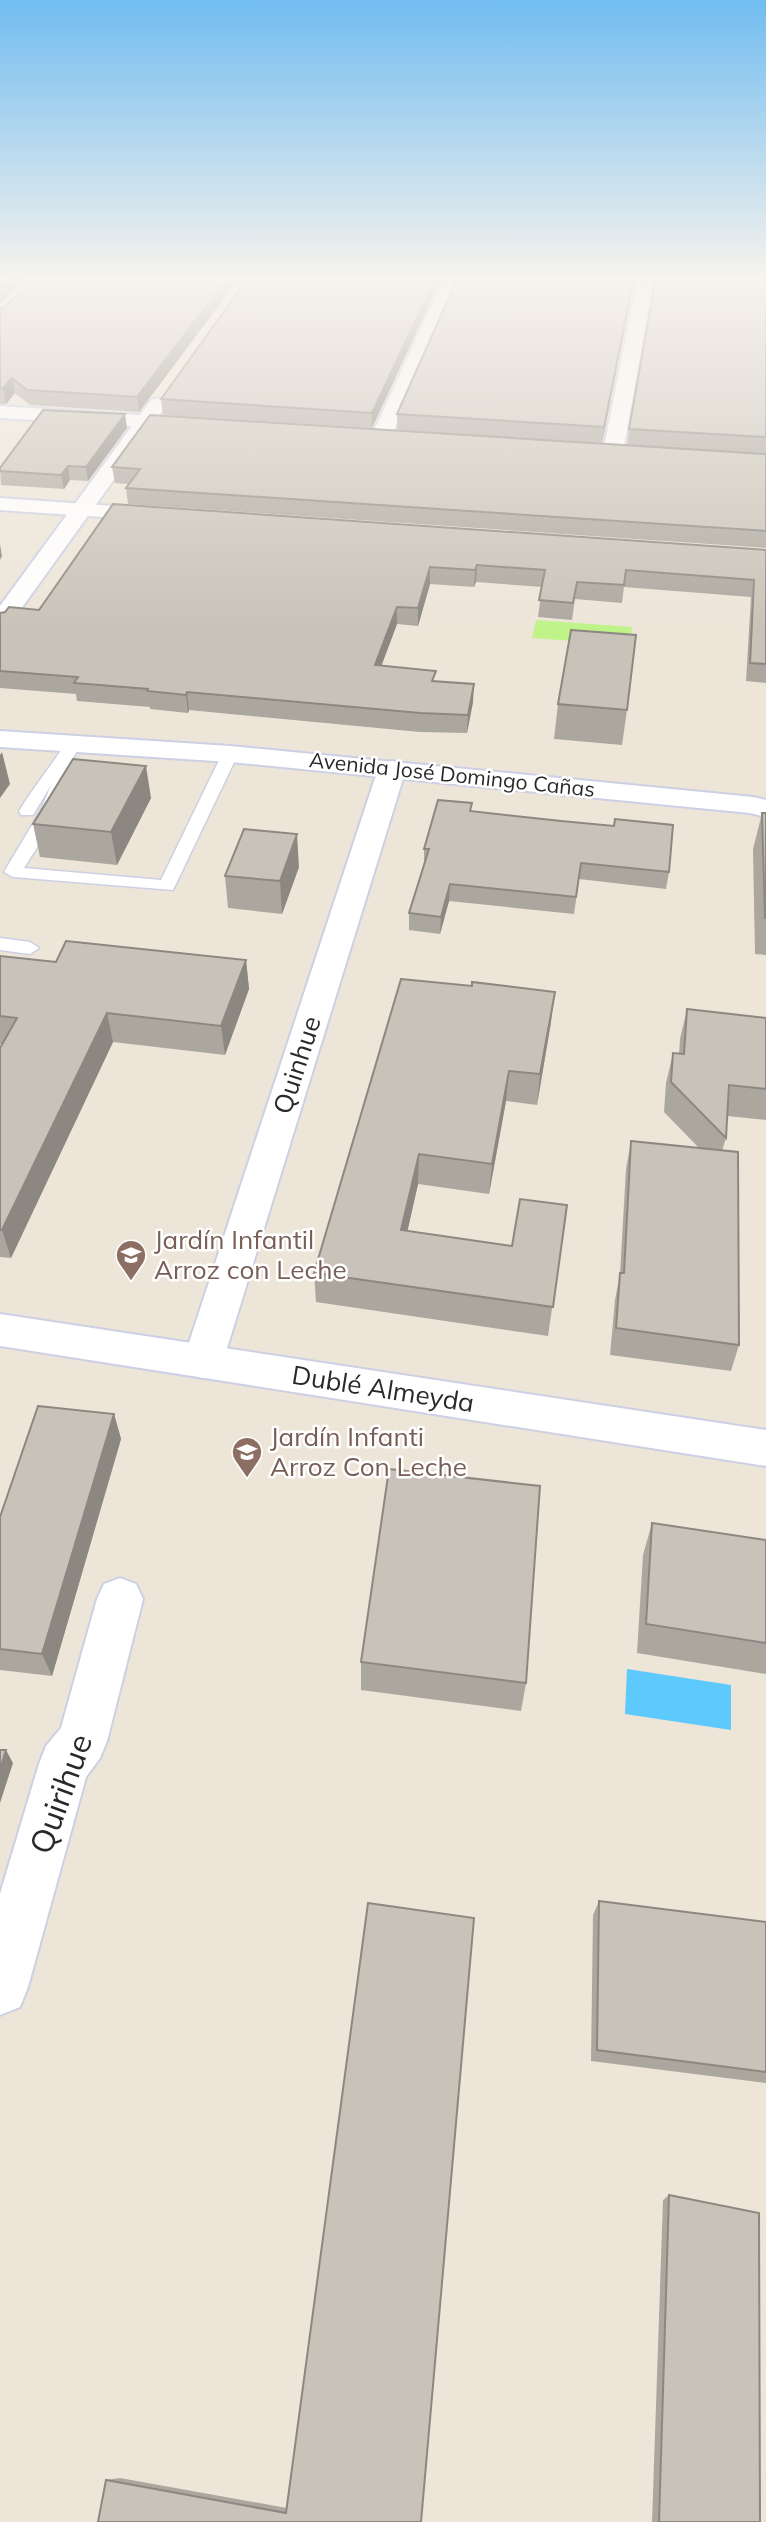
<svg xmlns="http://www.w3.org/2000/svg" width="766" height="2522" viewBox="0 0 766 2522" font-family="Mulish,sans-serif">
  <rect width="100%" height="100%" fill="#ede5d8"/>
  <path fill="#bff388" d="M536,620L632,627L630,645L532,638Z"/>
  <path fill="#5ec9fc" d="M627,1669L731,1685V1730L625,1714Z"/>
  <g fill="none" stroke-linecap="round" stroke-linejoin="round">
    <g stroke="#cdd0e4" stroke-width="3">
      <path id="lane" d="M72,741L80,746L66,770C77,791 36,848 24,868L161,880L222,754L230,749L238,754L173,890L13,877L4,872L41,810L51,785L33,815H21L19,811C34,787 51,766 66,743Z
        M0,938L30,942L39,948L30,954L0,950Z"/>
    </g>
    <g stroke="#cdd0e4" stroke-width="4">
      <path id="street" d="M445,277H461L391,437L388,441H374L371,437Z
        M638,277H654L623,452L613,458L603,452Z
        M158,398L167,404L158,417L198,419L208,425L198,431L151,428L8,627L0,629V606L132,426L0,418V406L140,415L151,400Z
        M392,761L402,763L406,769L223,1361L217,1373L203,1378L189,1373L183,1361L378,769L382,763Z
        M120,1578L136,1584L143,1599L107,1741L100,1758L86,1777L28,1987L20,2007L0,2015V1894L39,1764L46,1746L61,1728L97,1599L104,1584Z"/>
    </g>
    <g stroke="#cdd0e4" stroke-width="4">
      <path id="secondary" d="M0,498L158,509L165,511L169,515L165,519L158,521L0,510Z
        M0,731L230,746L753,797L766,800V817L750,813L230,762L0,747Z
        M0,1314L766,1430V1466L0,1346Z"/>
    </g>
    <use href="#lane" fill="#fff" fill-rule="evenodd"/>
    <use href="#street" fill="#fff" fill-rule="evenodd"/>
    <use href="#secondary" fill="#fff" fill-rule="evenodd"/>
  </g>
  <path fill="#aca79e" d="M37,277H240L139,412L30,405L15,393L6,404H0V308H4Z
    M249,277H442L372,428L163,415L161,399Z
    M635,277L602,443L397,430V414Z
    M766,277V453L627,445L629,429Z
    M127,428L88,481L70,480L64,489L1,485L0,468Z
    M766,454V548L128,504L126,488L128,484L115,483L112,467Z
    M113,504L766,550V683L746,681L751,597L624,587L622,603L575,599L572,620L538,617L542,587L476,582L474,587L430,584L418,626L397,624L381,666L436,681L473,702L467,733L420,732L189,710L188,713L150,709V707L77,701L76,694L0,688V613L39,610Z
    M558,704L627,710L622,745L554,739Z
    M151,798L117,865L40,857L33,824Z
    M472,811L669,872L666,889L579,879L574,914L449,901L440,934L409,930V913L424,865V849Z
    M762,813H766V955L755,954L753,849Z
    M299,867L282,914L228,908L225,876Z
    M0,956L56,962L246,960L249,989L225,1055L113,1042L11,1258L0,1257V1048L2,1044H0Z
    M472,986L551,1022L537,1105L506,1101L489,1194L418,1184L407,1231L512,1246L567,1205L548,1336L316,1302L314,1273Z
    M687,1009L766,1018V1120L727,1116L726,1138L722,1151L739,1345L731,1371L610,1355L615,1300L620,1274L626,1169L631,1141L699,1148L664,1112L666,1083L673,1053L679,1054L680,1039Z
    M114,1414L121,1439L52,1676L0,1670V1517Z
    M652,1523L766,1540V1674L637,1653L643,1555Z
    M361,1662L526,1683L521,1711L361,1690Z
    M599,1901L766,1922V2083L591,2061L593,1915Z
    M669,2195L760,2522H652L663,2200Z
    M120,2478L287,2508L421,2522H98L106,2480Z"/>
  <path fill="#8c8881" d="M10,277H28L0,303V287Z
    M228,277H240L139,412L137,397Z
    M436,277H442L372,428V413Z
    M634,277H635L602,443L604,427Z
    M12,378L15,393L6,404L3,388Z
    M125,414L127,428L88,481L86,467Z
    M68,466L70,480L64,489L61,475Z
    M0,544L2,556L0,560Z
    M477,565L476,582L474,587L475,570Z
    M430,567V584L418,626V608Z
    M397,607V624L375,683V665Z
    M474,684L473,702L467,733L468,715Z
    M187,692L189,710L188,713L186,695Z
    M2,752L10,784L0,798V755Z
    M146,766L151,798L117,865L111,832Z
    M297,834L299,867L282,914L280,881Z
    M450,884L449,901L440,934L441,917Z
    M246,960L249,989L225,1055L221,1026Z
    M555,992L551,1022L537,1105L540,1074Z
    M107,1013L113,1042L11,1258L2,1230Z
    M509,1071L506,1101L489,1194L492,1164Z
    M419,1154L418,1184L401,1260V1230Z
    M114,1414L121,1439L52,1676L42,1654Z
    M6,1750L13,1763L0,1803V1770Z"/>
  <path fill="#c8c2b8" stroke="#8c8881" stroke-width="2" d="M0,277H10L0,287Z
    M37,277H228L137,397L27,390L12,378L3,388L0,389V308H4Z
    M249,277H436L372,413L161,399Z
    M458,277H634L604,427L397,414Z
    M656,277H766V437L629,429Z
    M43,410L125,414L86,467L68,466L61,475L0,471V468Z
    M150,415L766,454V531L126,488L140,469L112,467Z
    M113,504L766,550V664L750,663L754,580L626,570L624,585L577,582L573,603L539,600L545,570L477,565L475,570L430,567L418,608L397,607L375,665L436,671L432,681L474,684L468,715L420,713L187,692L186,695L147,691L148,689L74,683L78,677L0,671V613L5,612L9,607L39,610Z
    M571,630L636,635L627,710L558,704Z
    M73,759L146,766L111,832L33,824Z
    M438,800L472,803L470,811L561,821L614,826L615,819L673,825L669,872L581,863L576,897L450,884L441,917L409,913L429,849H424Z
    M762,813H766V918H765Z
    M244,829L297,834L280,881L225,876Z
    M66,941L246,960L221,1026L107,1013L2,1230H0V1048L17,1018L0,1016V956L56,962Z
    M401,979L472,986V982L555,992L540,1074L509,1071L492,1164L419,1154L401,1230L512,1246L520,1199L567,1205L553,1307L314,1273Z
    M687,1009L766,1018V1089L729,1085L726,1138L671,1082L673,1053L684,1054Z
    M631,1141L738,1152L739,1345L616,1328L620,1273H624Z
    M38,1406L114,1414L42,1654L0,1649V1517Z
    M389,1469L540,1486L526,1683L361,1662Z
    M652,1523L766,1540V1643L646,1624Z
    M0,1750H6L0,1770Z
    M599,1901L766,1922V2072L597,2050Z
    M368,1903L474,1918L421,2522H98L106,2480L286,2513Z
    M669,2195L759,2213L760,2522H659Z"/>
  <linearGradient id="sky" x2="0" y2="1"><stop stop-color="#71bcf0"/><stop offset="0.44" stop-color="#f7f3ed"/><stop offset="1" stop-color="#f7f3ed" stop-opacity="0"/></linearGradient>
  <rect width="766" height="631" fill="url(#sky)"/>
  <defs>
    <g id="school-pin" transform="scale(1.575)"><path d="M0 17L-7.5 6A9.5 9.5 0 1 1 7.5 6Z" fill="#8d6e63" stroke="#fff"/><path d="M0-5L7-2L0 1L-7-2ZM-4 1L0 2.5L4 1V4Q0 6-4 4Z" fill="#fff"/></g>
  </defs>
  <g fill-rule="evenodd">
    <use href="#school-pin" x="131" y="1255"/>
    <use href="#school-pin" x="247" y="1452"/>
  </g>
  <g text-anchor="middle" stroke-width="5" stroke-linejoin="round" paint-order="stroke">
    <g font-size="21" fill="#292929" stroke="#fff">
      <text transform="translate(452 775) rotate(6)" y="7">Avenida José Domingo Cañas</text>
    </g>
    <g font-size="26" fill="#292929" stroke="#fff">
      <text transform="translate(297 1065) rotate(-72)" y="9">Quinhue</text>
      <text transform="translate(383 1389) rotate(9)" y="9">Dublé Almeyda</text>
    </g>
    <g font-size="26" fill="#785e54" stroke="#fff" text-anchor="start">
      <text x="154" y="1249">Jardín Infantil<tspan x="154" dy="30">Arroz con Leche</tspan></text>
      <text x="270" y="1446">Jardín Infanti<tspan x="270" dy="30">Arroz Con Leche</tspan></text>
    </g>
    <g font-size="32" fill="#292929" stroke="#fff">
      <text transform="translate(61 1794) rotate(-70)" y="11">Quirihue</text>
    </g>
  </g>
</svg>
